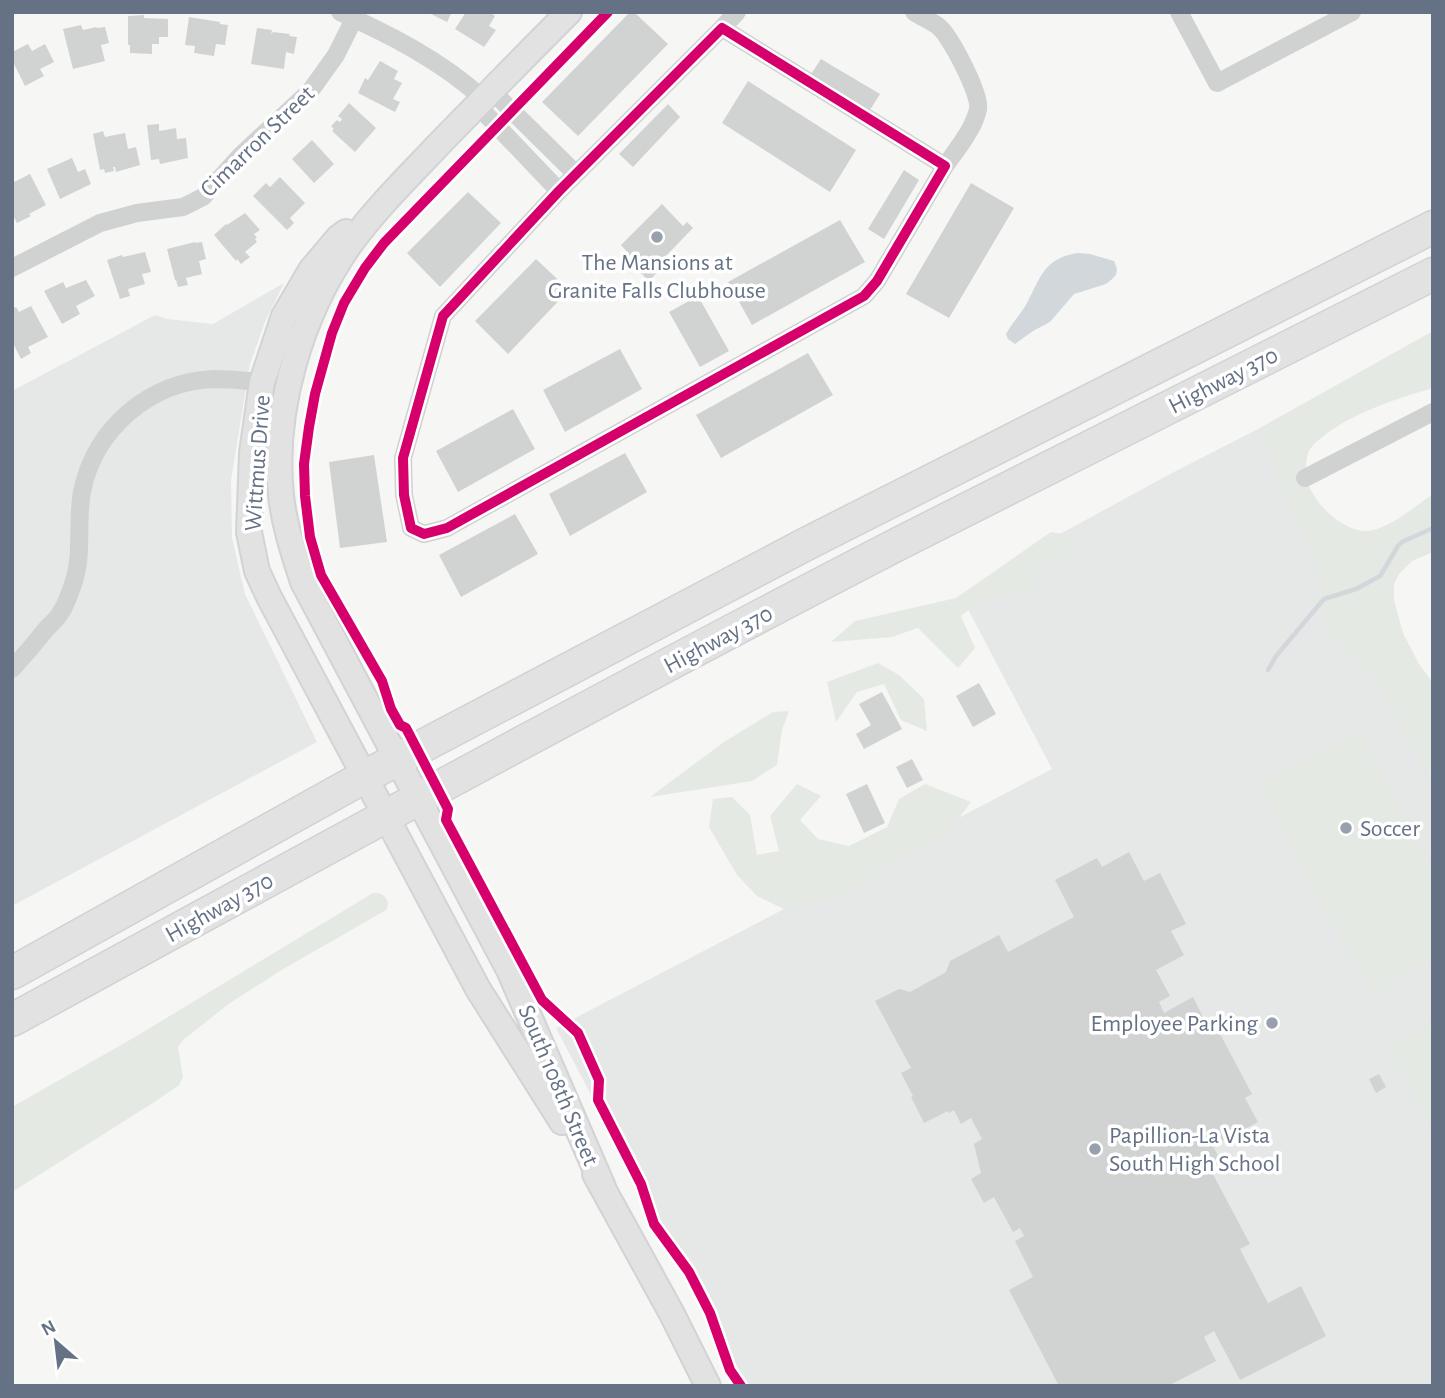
<svg xmlns="http://www.w3.org/2000/svg" width="1445" height="1398" viewBox="0 0 1445 1398" font-family="'Alegreya Sans',sans-serif">
  <rect width="100%" height="100%" fill="#f6f6f5"/>
  <path fill="#e6e7e7" d="M284,283L265,322L250,364L231,480L232,538L245,594L317,742L12,906V391L155,315L167,319L213,324Z
    M1258,429L1433,757V1386H743L556,1028L1052,769L961,596L1049,540L1172,473Z"/>
  <path fill="#e5e9e3" d="M1433,331V388C1395,399 1336,418 1310,449C1307,453 1307,459 1306,464C1301,492 1336,528 1363,531C1385,533 1415,506 1433,494V552L1412,561L1399,574L1394,584V600L1403,633L1419,664L1433,683V785L1380,685L1326,630L1322,613V596L1324,586L1258,429Z
    M1051,532L1081,537L1076,552L1032,569L1038,594L985,597L961,616L975,648L958,668L918,628L892,637L831,642L855,621L956,598Z
    M878,663L899,675L924,699L927,731L901,720L884,684L857,692L836,722L827,682Z
    M789,711L782,730L777,765L752,781L650,797L724,742L773,712Z
    M1358,732L1433,872V962L1371,995L1259,784Z
    M797,784L821,796L800,820L818,839L849,846L887,827L899,799L925,784L971,802L949,831L845,894L786,910L757,896L737,875L709,827L713,799L732,797L750,815L757,855L779,851L770,816Z
    M373,893C383,892 392,900 386,910L280,971L230,1003L183,1040L178,1047L183,1077L179,1085L156,1101L12,1192V1107L135,1037Z
    M1433,1020V1134L1386,1045Z"/>
  <path fill="#d2d7db" d="M1078,253L1090,254L1114,261L1117,269L1116,275L1111,280L1106,284L1074,294L1050,322L1033,331L1015,344L1008,339L1006,334C1012,323 1022,313 1028,301C1041,276 1045,258 1078,253Z"/>
  <g fill="none" stroke-linecap="round" stroke-linejoin="round">
    <path stroke="#d2d7db" stroke-width="4.5" d="M1268,670L1276,656L1324,599L1356,589L1380,576L1398,546L1402,542L1433,528"/>
  </g>
  <path fill="#d1d3d3" d="M427,12H452L447,22Z
    M466,12H490L495,16L489,26L496,30L484,47L455,29Z
    M630,12H634L668,44L578,136L542,102Z
    M144,15V18L168,19V37H159V44H152V54L130,53V45H128V16Z
    M189,17L220,22V24L228,25L225,45L216,44L214,56L194,53L195,46L185,45Z
    M81,25L83,30L96,27L97,28L105,27L109,43L101,45L105,61L73,69L63,29Z
    M257,28L272,30L271,34L273,32L290,34L289,36L297,37L294,54L286,52L284,69L251,64Z
    M28,44L32,51L45,44L54,62L40,69L44,76L25,86L12,60V52Z
    M821,59L880,94L870,110L811,74Z
    M380,61L398,71L394,79L402,83L393,99L400,102L395,112L358,93L365,78L368,80Z
    M748,81L856,150L830,192L722,123Z
    M349,103L376,128L355,152L332,131L334,129L331,126L337,120L340,122L342,119L338,116Z
    M668,104L680,117L633,167L619,154Z
    M159,124V131L176,128L177,139L186,138L188,158L160,164L159,159L151,160L147,125Z
    M103,131L105,137L125,133L128,149L136,147L140,165L116,172L115,167H113L114,171L105,173L104,169L100,170L93,134Z
    M312,140L334,164L314,183L292,159Z
    M72,158L78,172L85,169L91,184L60,199L47,169Z
    M904,170L919,180L884,239L868,229Z
    M30,174L46,205L29,214L31,216L17,223L12,213V183Z
    M280,177L305,203L290,218L294,223L287,230L253,196L266,183L270,187Z
    M971,183L1014,208L949,318L906,294Z
    M468,192L501,223L440,287L407,253Z
    M662,204L683,226L687,222L693,228L666,256L669,260L649,281L624,257L628,253L621,245Z
    M245,213L260,230L254,234L257,238L255,239L257,242L245,252L250,257L241,264L237,259L236,261L214,235L226,224L227,225Z
    M840,220L865,262L752,325L728,282Z
    M195,242V243L202,242L206,259L199,261L202,274L186,278L188,285L178,287L176,280H175L167,249Z
    M145,252L151,272L142,274L145,284L128,289L130,296L120,299L107,260L122,255L123,257Z
    M536,259L569,290L508,354L475,321Z
    M86,280L95,296L76,306L80,314L62,324L44,291L63,282L66,288Z
    M698,296L729,351L700,367L669,312Z
    M31,306L48,337L28,347L31,353L21,359L12,341V309L16,307L19,312Z
    M620,349L642,389L565,432L543,390Z
    M808,353L833,395L721,458L696,415Z
    M513,409L535,449L458,492L436,451Z
    M625,453L647,492L570,536L549,494Z
    M374,455L387,542L340,548L329,462Z
    M515,514L538,554L461,597L439,555Z
    M979,683L996,714L973,727L956,696Z
    M882,692L902,729L864,749L856,734L871,725L859,704Z
    M912,759L923,780L907,788L896,767Z
    M867,784L885,823L864,833L846,794Z
    M1129,852L1144,881L1160,873L1186,924L1171,931L1184,955L1156,970L1170,996L1159,1002L1164,1013L1193,997L1205,1021L1211,1017L1252,1094L1245,1098L1258,1122L1213,1146L1219,1158L1208,1165L1250,1244L1240,1249L1268,1303L1301,1286L1326,1336L1240,1380L1214,1331L1204,1337L1216,1361L1168,1386H1059L1009,1290L1033,1277L1015,1241L1024,1236L1020,1228L1013,1232L994,1197L984,1203L971,1179L981,1173L974,1144L982,1139L971,1118L961,1124L954,1110L949,1113L948,1111L924,1123L911,1097L913,1096L901,1073L911,1068L875,1001L899,989L910,992L946,972L950,961L999,935L1008,952L1074,917L1055,880L1097,858L1102,867Z
    M1379,1074L1386,1087L1376,1093L1369,1079Z"/>
  <g fill="none" stroke-linecap="round" stroke-linejoin="round">
    <g stroke="#d1d3d4" stroke-width="28">
      <path id="secondary" d="M569,12C526,55 484,98 442,141C411,174 377,207 350,244C301,314 272,410 281,495C284,525 294,554 303,582L509,970L603,1187
        M346,232L338,238L311,270L284,316L262,382L252,453L249,532L257,571L269,597L478,989L562,1122
        M595,1174L672,1314L708,1386"/>
    </g>
    <g stroke="#d1d2d3" stroke-width="35">
      <path id="highway" d="M12,973L364,777L808,543L1433,227
        M12,1020C307,859 602,697 900,543C1077,452 1255,363 1433,274"/>
    </g>
    <path stroke="#d0d1d1" stroke-width="18" d="M340,12C390,35 442,61 483,99
      M914,12C922,17 931,21 938,26C950,35 981,95 978,109C974,129 957,149 945,166
      M1179,12L1217,83L1352,12
      M722,28L945,166L877,281L864,296L447,528L424,534L411,528L404,495L403,458L443,316L559,191Z
      M722,28L737,12
      M491,90L576,174
      M477,105L559,191
      M12,268L100,223L137,213L183,207L203,197L241,155L311,90L336,55L354,19
      M1305,478L1433,412
      M12,669C24,656 36,642 47,628C52,623 58,618 61,612C66,605 69,595 72,587C84,556 76,524 82,492C94,429 150,381 214,379C239,379 264,382 289,388"/>
    <use href="#secondary" stroke="#e2e2e3" stroke-width="24"/>
    <use href="#highway" stroke="#e2e2e3" stroke-width="32"/>
    <g stroke="#fff" stroke-width="15">
      <path id="cycleway" d="M608,12L384,243L365,268L344,303L332,333L315,394L309,427L304,464L305,496L310,537L321,575L382,681L391,709L400,725L406,728L448,809L446,820L542,1000L578,1033L599,1080L598,1100L641,1184L654,1224L689,1272L710,1313L730,1370L741,1386
        M722,28L945,166L877,281L864,296L447,528L424,534L411,528L404,495L403,458L443,316L559,191Z"/>
    </g>
    <use href="#cycleway" stroke="#d6006c" stroke-width="10"/>
  </g>
  <g fill="#98a0ad" stroke="#fff" stroke-width="2.5">
    <circle cx="657" cy="237" r="7"/>
    <circle cx="1346" cy="828" r="7"/>
    <circle cx="1272" cy="1023" r="7"/>
    <circle cx="1095" cy="1149" r="7"/>
  </g>
  <g text-anchor="middle" stroke-width="7" stroke-linejoin="round" paint-order="stroke">
    <g font-size="24" fill="#657286" stroke="#fff">
      <text transform="translate(257 141) rotate(-44)" y="8">Cimarron Street</text>
      <text transform="translate(1223 380) rotate(-27)" y="8">Highway 370</text>
      <text transform="translate(257 463) rotate(-86)" y="8">Wittmus Drive</text>
      <text transform="translate(718 639) rotate(-28)" y="8">Highway 370</text>
      <text transform="translate(219 907) rotate(-29)" y="8">Highway 370</text>
      <text transform="translate(559 1085) rotate(67)" y="8">South 108th Street</text>
    </g>
    <g font-size="24" fill="#657286" stroke="#fff" text-anchor="start">
      <text x="657" y="270" text-anchor="middle">The Mansions at<tspan x="657" dy="28">Granite Falls Clubhouse</tspan></text>
      <text x="1360" y="836">Soccer</text>
      <text x="1258" y="1031" text-anchor="end">Employee Parking</text>
      <text x="1109" y="1143">Papillion-La Vista<tspan x="1109" dy="28">South High School</tspan></text>
    </g>
  </g>
  <rect width="1445" height="1398" fill="none" stroke="#657286" stroke-width="28"/>
  <g transform="translate(56 1342) rotate(332)" stroke="#ffffff" stroke-width="5" paint-order="stroke">
  <path d="M0-5L12 26L0 18L-12 26Z" fill="#657286"/>
  <text y="-10" font-size="19" font-weight="bold" text-anchor="middle" fill="#657286">N</text>
  </g>
</svg>
